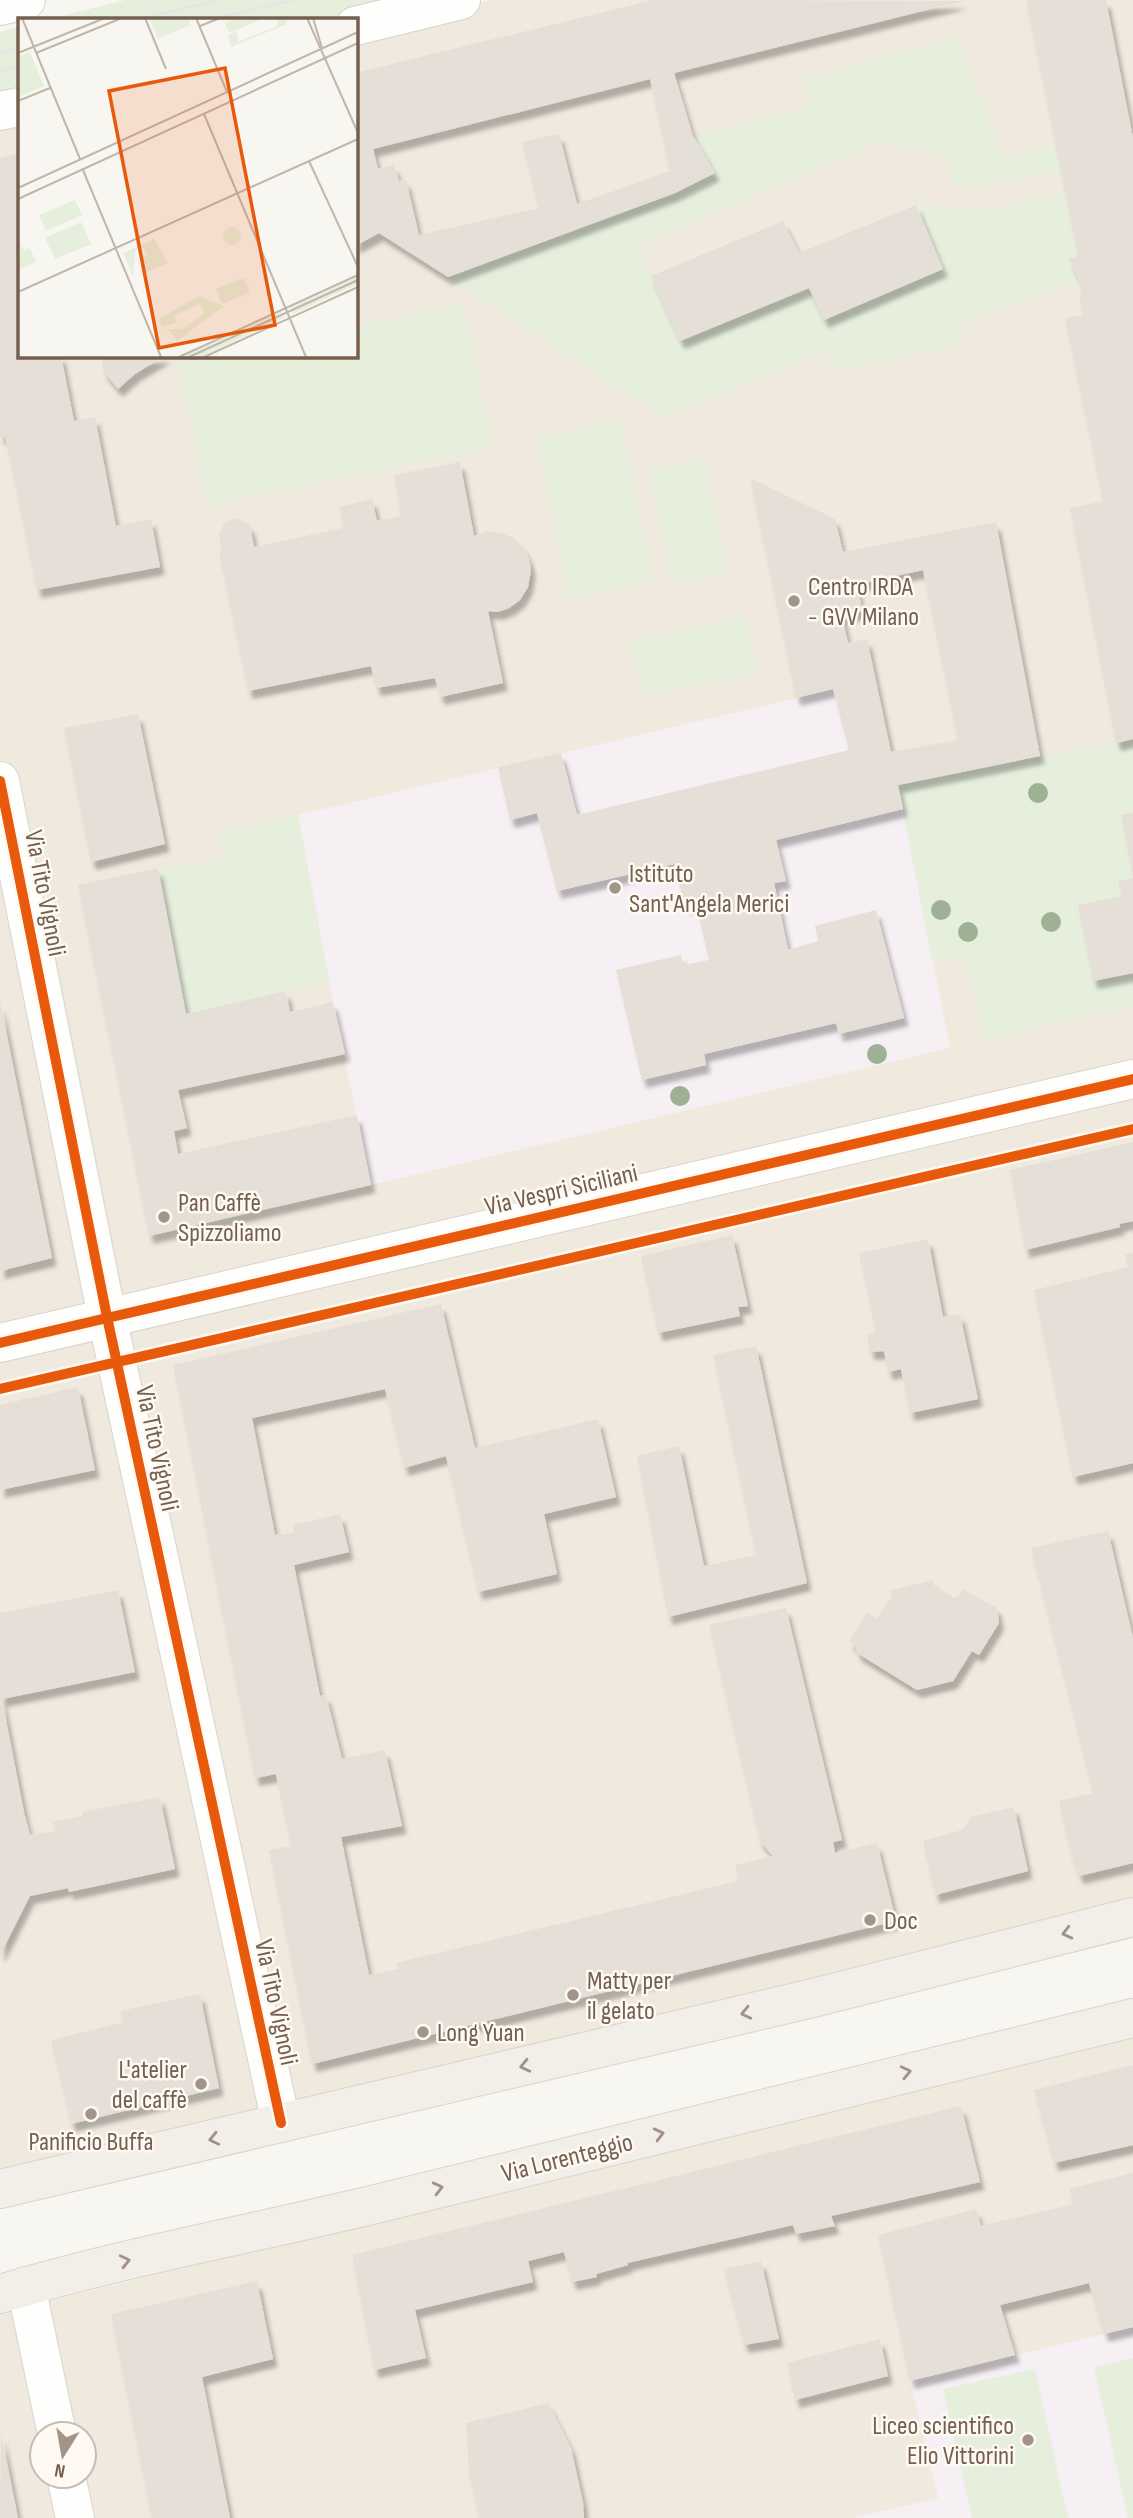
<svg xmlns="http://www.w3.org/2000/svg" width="1133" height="2518" viewBox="0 0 1133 2518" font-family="'Sofia Sans Condensed',sans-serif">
  <defs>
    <filter id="shadow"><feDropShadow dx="4.5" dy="8" stdDeviation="2" flood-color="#0004"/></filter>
  </defs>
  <rect width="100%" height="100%" fill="#f8f6f0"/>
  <path fill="#f0e9de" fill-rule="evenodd" d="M491,0H1133V1912L0,2185V120L19,115V355H355V33Z
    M1133,2033V2518H0V2313ZM42,2434H84V2476H42Z"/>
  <path fill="#f6eff4" d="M874,680L898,785L950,1048L371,1185L333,1002L298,815Z
    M1133,2327V2518H853L938,2498L910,2381Z"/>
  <path fill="#e5efdc" d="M125,0H411L330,19H50Z
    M19,27V93L0,97V32Z
    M957,38L1004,157L1057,146L1061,170L982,186L952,184L951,158L882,141L638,246L680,341L809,288L824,320L943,269L916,205L986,209L1066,193L1078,256L1069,259L1078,278L960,325L963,345L834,371L828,350L665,417L448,277L675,193L715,173L693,136L812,105L804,79Z
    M464,304L493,448L208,505L178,361L208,355H355V326Z
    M620,421L654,581L570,598L537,438Z
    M705,460L728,574L673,584L650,471Z
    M745,616L757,673L644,697L631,641Z
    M1133,739V813L1121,815L1133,878L1118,881L1122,896L1078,906L1093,981L1133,973V1005L986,1040L966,958L932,961L898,785Z
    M298,815L329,981L186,1014L158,868L225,860L219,832Z
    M1133,2358V2518H1128L1094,2367Z
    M1035,2369L1068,2518H972L943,2389Z"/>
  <path fill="#e5dfd7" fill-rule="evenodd" filter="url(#shadow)" d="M653,0L963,1L674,73L693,136L715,173L675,193L448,277L379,233L355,246V176L360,174L355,154V73ZM650,79L670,171L577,204L559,134L522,142L539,208L419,235L406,180L399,181L394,165L378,169L373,149Z
    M1026,0H1106L1133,138V739L1116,743L1070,508L1103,501L1065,318L1083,315L1079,298L1082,296L1078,278L1069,259L1078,256Z
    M19,153V355H61L74,421L95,417L116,526L151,519L160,567L37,590L5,436L0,437V158Z
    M916,205L943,269L824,320L809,288L680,341L651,276L783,221L799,253Z
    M101,355H166L135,374L118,389L104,372Z
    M460,462L474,536L488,531L501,533L514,538L524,549L529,559L531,570L528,587L520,600L509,608L498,612L488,611L503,683L440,697L435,678L376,688L371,666L248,691L219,552H222L219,534L225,522L238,518L250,526L254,547L343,528L339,507L372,499L377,521L401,516L394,475Z
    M750,478L835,519L843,552L996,522L1040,756L898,785L903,809L776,840L786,881L774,883L788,950L818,941L815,926L876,910L904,1018L839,1034L836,1023L704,1054L706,1065L642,1080L616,970L681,955L683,965L709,960L696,903L685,906L674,864L557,891L537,813L510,820L498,767L561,753L577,815L849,750L833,689L796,698ZM923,570L958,740L891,752L867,639L848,643L842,616L863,611L856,585Z
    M138,714L165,844L91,862L64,728Z
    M1133,813V871H1132L1121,815Z
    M158,868L186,1014L286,991L290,1012L333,1002L345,1054L178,1090L187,1128L174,1131L178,1154L357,1115L371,1185L149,1236L78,885Z
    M1133,878V973L1093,981L1078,905L1122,896L1118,881Z
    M0,1001L52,1258L0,1271Z
    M1133,1142V1221L1119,1224L1120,1227L1025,1250L1010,1170Z
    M732,1235L748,1306L738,1307L740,1316L658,1333L641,1256Z
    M928,1239L943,1317L960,1314L978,1399L910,1413L901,1369L888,1372L884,1351L870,1352L867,1336L869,1333L876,1332L859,1253Z
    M1133,1253V1463L1073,1477L1034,1290L1128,1267L1125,1254Z
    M441,1304L475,1448L598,1419L616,1497L544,1514L557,1574L478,1592L446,1456L404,1468L385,1389L252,1418L275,1535L294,1533L293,1525L340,1514L349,1552L294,1565L320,1696L326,1695L342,1759L385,1750L402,1826L341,1837L369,1975L398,1969L396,1963L738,1881L735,1865L773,1856L760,1841L709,1625L786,1608L842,1840L833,1842L835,1853L877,1843L896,1921L312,2064L269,1850L291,1846L276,1774L255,1778L173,1365Z
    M756,1346L807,1583L668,1617L637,1456L679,1446L704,1566L756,1555L713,1355Z
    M78,1387L95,1470L0,1490V1405Z
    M1108,1531L1133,1638V1863L1079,1876L1070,1850L1059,1801L1093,1793L1031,1548Z
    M933,1580L934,1586L954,1598L959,1596L962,1589L997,1608L999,1623L979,1655L972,1651L953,1681L917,1690L857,1653L855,1646L849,1641L867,1613L877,1618L892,1596L889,1591Z
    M118,1590L135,1672L2,1699L24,1812L30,1835L55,1831L53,1822L82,1816V1812L160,1797L175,1869L69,1892L68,1888L30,1896L0,1955V1613Z
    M1014,1807L1028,1871L935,1895L923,1841L962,1830L971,1817Z
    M200,1994L219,2088L71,2124L51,2040L124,2022L120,2011Z
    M1133,2065V2145L1054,2163L1034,2090Z
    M961,2106L980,2182L831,2216L835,2226L796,2234L793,2225L627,2263L628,2265L596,2274L597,2277L572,2282L564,2252L528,2261L533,2282L415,2310L426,2358L374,2370L352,2255Z
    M1133,2173V2327L1104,2334L1089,2283L1000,2305L1015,2355L910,2381L878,2235L976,2209L981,2226L1074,2204L1069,2189Z
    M761,2261L779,2339L744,2345L724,2269Z
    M257,2281L273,2359L202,2377L230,2518H152L111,2314Z
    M880,2339L888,2376L795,2400L787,2363Z
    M548,2403L571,2448L583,2502L584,2518H479L469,2472L466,2423Z
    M1,2433L18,2518H0Z"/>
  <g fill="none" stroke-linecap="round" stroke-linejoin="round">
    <g stroke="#d7d3ce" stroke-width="40">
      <path id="minor" d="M0,6L26,0
        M355,26L461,0
        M0,111L19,107
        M0,781L107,1317L281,2123
        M0,1343L1133,1079
        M26,2286L57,2434
        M66,2476L75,2518"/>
    </g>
    <g stroke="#d9d3cc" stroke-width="40">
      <path id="major" d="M0,2189L813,1998L1133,1917
        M0,2294C124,2257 251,2234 376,2204C628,2142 880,2078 1133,2018"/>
    </g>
    <use href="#minor" stroke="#fefefd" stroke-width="38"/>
    <use href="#major" stroke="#f2efe8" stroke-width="38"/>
    <path stroke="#e6e4e6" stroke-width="2" d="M139,19L219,0
      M213,19L293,0
      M0,53L19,48
      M0,71L19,66"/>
    <g stroke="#fefaf3" stroke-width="15">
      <path id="cycleway" d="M0,781L107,1317L281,2123
        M0,1343L1133,1079
        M0,1389L1133,1129"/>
    </g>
    <use href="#cycleway" stroke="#e8590c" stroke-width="10"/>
  </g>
  <g fill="#9eb194">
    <circle cx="1038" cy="793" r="10"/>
    <circle cx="941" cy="910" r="10"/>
    <circle cx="1051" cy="922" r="10"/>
    <circle cx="968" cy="932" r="10"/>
    <circle cx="877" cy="1054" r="10"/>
    <circle cx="680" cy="1096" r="10"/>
  </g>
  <defs><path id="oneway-chevron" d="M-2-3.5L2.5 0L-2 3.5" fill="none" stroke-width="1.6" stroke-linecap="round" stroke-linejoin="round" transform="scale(1.75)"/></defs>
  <g stroke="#a19285">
    <use href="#oneway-chevron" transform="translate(1067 1933) rotate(166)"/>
    <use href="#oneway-chevron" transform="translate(746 2013) rotate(167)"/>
    <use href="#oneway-chevron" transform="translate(525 2066) rotate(167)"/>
    <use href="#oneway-chevron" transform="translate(906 2072) rotate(-13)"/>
    <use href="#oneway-chevron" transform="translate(659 2134) rotate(-14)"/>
    <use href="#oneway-chevron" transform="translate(214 2139) rotate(167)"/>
    <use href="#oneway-chevron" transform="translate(438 2188) rotate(-14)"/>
    <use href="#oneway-chevron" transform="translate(125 2261) rotate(-13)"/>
  </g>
  <g fill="#a39488" stroke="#fefaf3" stroke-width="2.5">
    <circle cx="794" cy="601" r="7"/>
    <circle cx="615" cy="888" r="7"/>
    <circle cx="164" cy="1217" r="7"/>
    <circle cx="870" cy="1920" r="7"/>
    <circle cx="573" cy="1995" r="7"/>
    <circle cx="423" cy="2032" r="7"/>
    <circle cx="201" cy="2084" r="7"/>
    <circle cx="91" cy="2114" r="7"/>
    <circle cx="1028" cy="2440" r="7"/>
  </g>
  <g text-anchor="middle" stroke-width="5" stroke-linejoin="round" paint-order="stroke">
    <g font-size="26" fill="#756050" stroke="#fefaf3" text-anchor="start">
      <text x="808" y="595">Centro IRDA<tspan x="808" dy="30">- GVV Milano</tspan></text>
      <text x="629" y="882">Istituto<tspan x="629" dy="30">Sant'Angela Merici</tspan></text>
      <text x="178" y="1211">Pan Caffè<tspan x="178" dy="30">Spizzoliamo</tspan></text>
      <text x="884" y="1929">Doc</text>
      <text x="587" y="1989">Matty per<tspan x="587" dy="30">il gelato</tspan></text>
      <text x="437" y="2041">Long Yuan</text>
      <text x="187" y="2078" text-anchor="end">L'atelier<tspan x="187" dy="30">del caffè</tspan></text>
      <text x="91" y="2150" text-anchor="middle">Panificio Buffa</text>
      <text x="1014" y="2434" text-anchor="end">Liceo scientifico<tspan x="1014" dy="30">Elio Vittorini</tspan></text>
    </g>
    <g font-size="26" fill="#756050" stroke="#fefaf3">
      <text transform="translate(46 893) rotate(79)" y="9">Via Tito Vignoli</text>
      <text transform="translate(561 1189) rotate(-13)" y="9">Via Vespri Siciliani</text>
      <text transform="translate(158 1448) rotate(78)" y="9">Via Tito Vignoli</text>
      <text transform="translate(277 2002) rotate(78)" y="9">Via Tito Vignoli</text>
      <text transform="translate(567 2157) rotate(-14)" y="9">Via Lorenteggio</text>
    </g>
  </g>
  <g transform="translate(18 18)">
    <rect width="340" height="340" fill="#f8f6f0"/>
    <path d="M131,0H170L173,7L140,21ZM218,0H239L240,3L211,15L207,5ZM258,0H267L269,6L213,29L210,17L219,13L220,24L260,8ZM12,34L26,68L0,79V39ZM57,182L64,197L28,213L21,197ZM63,204L73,226L37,241L27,220ZM205 218a9 9 0 1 1 18 0a9 9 0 1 1-18 0ZM136,221L150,245L124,256V240L129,236L125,229L117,233L115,259L105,235ZM3,226L6,233L12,230L18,244L0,252ZM339,259V266L275,296L272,290ZM226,260L232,274L204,286L198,271ZM181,278L206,288L159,323L151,312L145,311H164L187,295L181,286L156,298L159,305L144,309L141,301ZM263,294L266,300L182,339H163Z" fill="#e5efdc"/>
    <path fill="none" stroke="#c0b6ab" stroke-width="2" d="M4,0L62,141M127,0L148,51M178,0L209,74M289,0L340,115M295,0L304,30M182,8L202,0M0,35L87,0M18,35L104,0M0,83L32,70M186,96L288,339M291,143L340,249M65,152L143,339M0,170L340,14M0,181L340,25M0,274L340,121M161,339L340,257M171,339L340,262M186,339L340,269"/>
    <path fill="#e8590c" fill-opacity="0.15" stroke="#e8590c" stroke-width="3.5" d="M207,50L257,307L141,330L91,73Z"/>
    <rect width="340" height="340" fill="none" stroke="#756050" stroke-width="3.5"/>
  </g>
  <g transform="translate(63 2455) rotate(191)"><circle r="33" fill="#fefaf3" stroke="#c7bcb2" stroke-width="2"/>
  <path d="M0-5L12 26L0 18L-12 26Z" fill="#a39488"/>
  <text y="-10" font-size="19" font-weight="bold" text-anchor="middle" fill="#756050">N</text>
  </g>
</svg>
